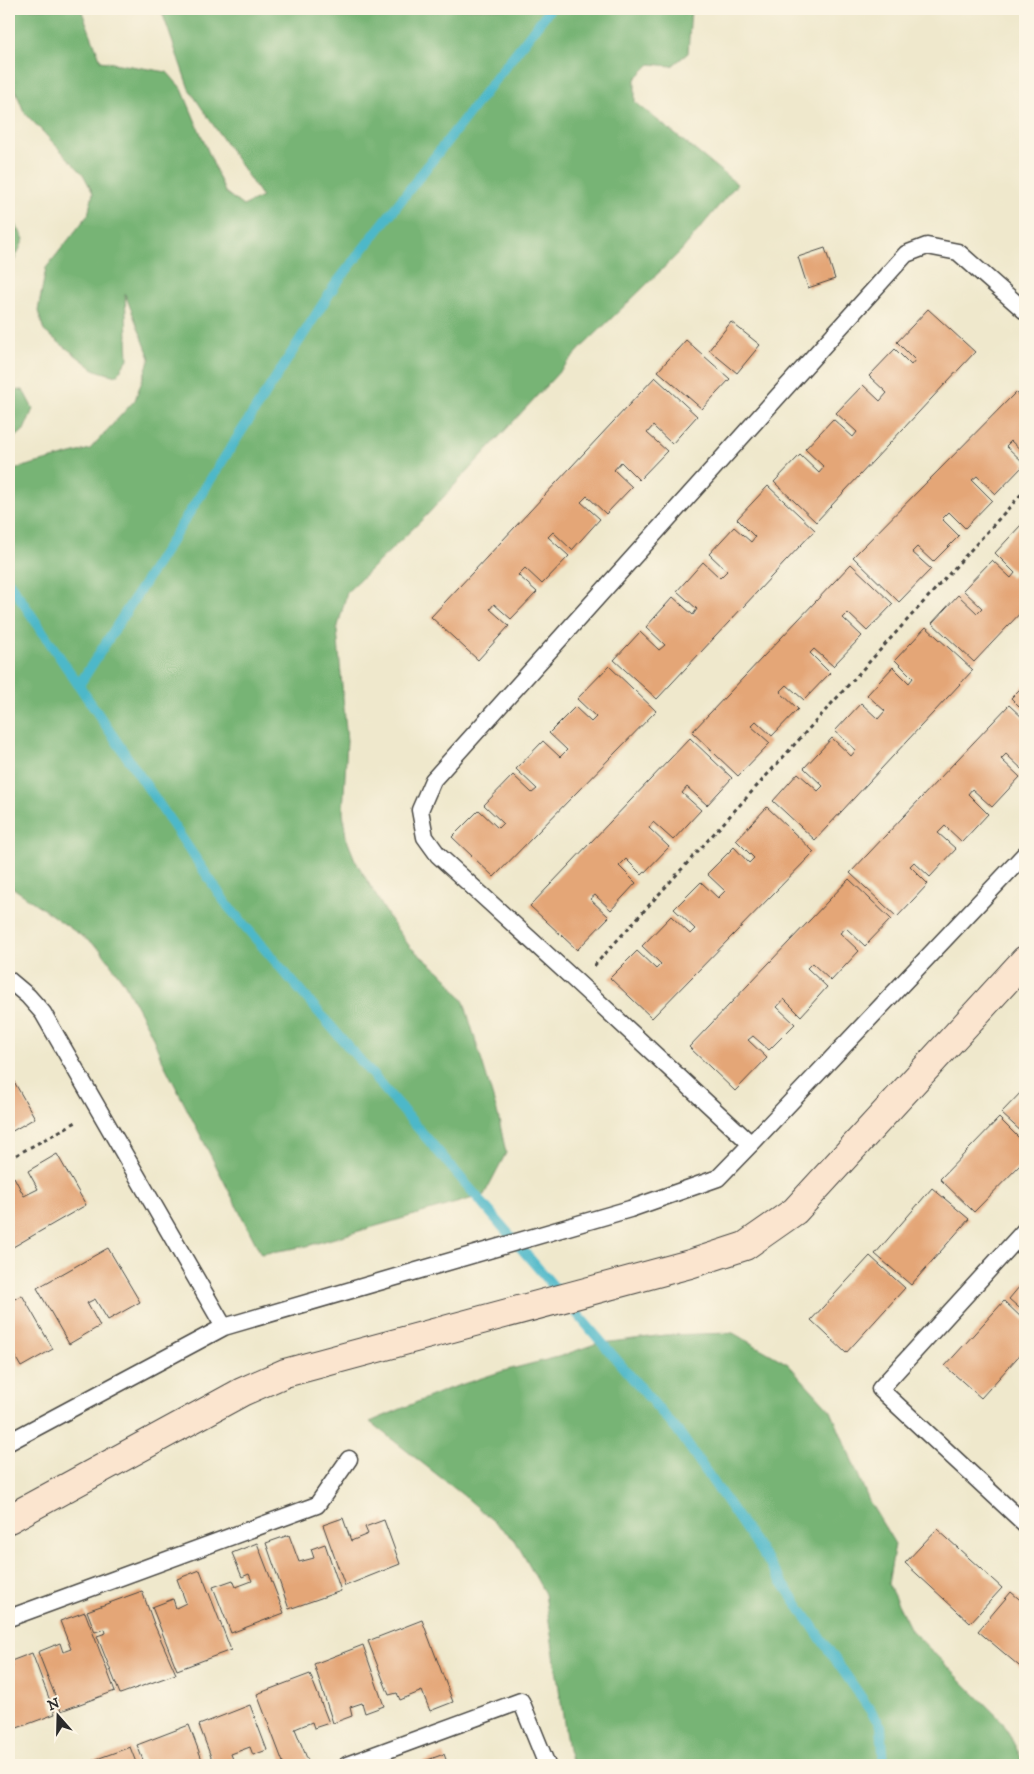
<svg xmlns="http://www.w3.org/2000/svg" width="1034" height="1774" viewBox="0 0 1034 1774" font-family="'IM FELL DW Pica',serif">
  <rect width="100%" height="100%" fill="#fcf5e5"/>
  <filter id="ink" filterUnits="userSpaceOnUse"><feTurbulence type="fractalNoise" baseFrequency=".02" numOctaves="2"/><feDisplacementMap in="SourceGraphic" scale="10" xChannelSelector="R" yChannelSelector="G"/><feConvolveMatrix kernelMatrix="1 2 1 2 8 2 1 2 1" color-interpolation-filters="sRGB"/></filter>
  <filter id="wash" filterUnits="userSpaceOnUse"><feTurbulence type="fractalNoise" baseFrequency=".0096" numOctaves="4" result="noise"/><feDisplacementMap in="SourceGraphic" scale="20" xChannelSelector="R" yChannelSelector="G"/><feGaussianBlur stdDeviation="1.12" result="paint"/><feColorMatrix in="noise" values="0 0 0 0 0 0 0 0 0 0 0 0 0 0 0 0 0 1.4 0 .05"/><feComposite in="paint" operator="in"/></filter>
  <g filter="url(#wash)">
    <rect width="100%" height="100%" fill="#efe8cc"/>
    <path fill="#77b474" stroke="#517050" d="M9,9H81L101,61L167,72L182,89L225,192L243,206L262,197L189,89L161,9H691L688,53L672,66L650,64L635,79V102L737,184L681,251L583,346L426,516L347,592L337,630L347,741L343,812L346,837L355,860L391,921L410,947L447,978L464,1002L498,1115L506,1153L484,1195L307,1246L261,1254L161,1058L151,1033L123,981L100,949L9,885V475L18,468L90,449L135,400L150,358L125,294L128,359L116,376L95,370L44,331L38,311L46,268L88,215L93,193L83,174L24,112L9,73Z
      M9,212L24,239L9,272Z
      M23,390L33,409L24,430L9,443V391Z
      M733,1333L788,1364L831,1411L869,1501L895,1544L888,1584L911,1630L1002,1721L1025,1765H573L568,1750L545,1594L515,1540L468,1499L370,1422L448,1389L503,1371L558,1357L595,1344L665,1335Z"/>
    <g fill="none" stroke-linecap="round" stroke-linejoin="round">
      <path stroke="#4db8c9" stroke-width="10" d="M9,582L227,905L681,1435L881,1726L884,1765
        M79,685L335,285L550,9"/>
    </g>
    <g id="blocks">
      <path fill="#e4a677" d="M825,248L835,279L808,288L798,257Z
        M928,309L975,352L816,522L774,482L800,455L819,473L824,467L805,449L833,419L853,437L857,432L836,413L863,385L880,401L887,393L869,376L895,349L911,365L915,360L897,342Z
        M731,322L760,345L737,373L709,350Z
        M686,340L730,379L702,409L658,371Z
        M655,377L697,416L672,444L653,426L647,433L667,451L639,480L621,462L614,470L632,487L606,514L587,496L581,502L600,519L572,550L553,532L548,537L569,556L542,584L525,568L518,575L537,592L511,619L494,604L490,609L509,626L478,660L431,617Z
        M1016,392L1025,401V454L1011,441L1006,446L1025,464L996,494L977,476L972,480L992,500L965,528L949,512L942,519L959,536L933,562L917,547L912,552L931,569L899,602L853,557Z
        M768,486L815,530L657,699L614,660L640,632L659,650L665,645L646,627L673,597L693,615L697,609L677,591L703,562L720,578L727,571L709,554L734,527L751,542L755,537L737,519Z
        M1021,525L1025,529V608L974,662L932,623L958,595L977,613L982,608L963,590L992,560L1011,578L1015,573L995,553Z
        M851,564L893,604L867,631L848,613L843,618L862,636L833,666L814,649L810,653L830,673L804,700L787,685L780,692L798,709L772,736L756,721L751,726L770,743L738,776L692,732Z
        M926,627L973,670L815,840L773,801L798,773L818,791L823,786L804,768L832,738L851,756L856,750L835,731L861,703L878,719L885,711L867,695L893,667L909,683L913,678L895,660Z
        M609,666L656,711L494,877L452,837L479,810L498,828L503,823L484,805L513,775L532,793L537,789L516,769L543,741L560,757L567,750L549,733L575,707L591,722L596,717L577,699Z
        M1025,684V712L1011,698Z
        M1009,705L1025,720V772L1006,754L1001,759L1020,777L992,807L972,789L968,794L988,814L962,842L945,826L938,833L956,849L930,877L914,862L910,866L928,884L897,917L850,873Z
        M690,738L732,778L707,805L687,787L682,793L701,810L673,840L653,822L649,828L669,847L642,875L626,859L619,866L636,883L611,910L595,895L590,899L609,917L577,950L530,906Z
        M767,807L814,852L652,1018L610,978L637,951L656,969L661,964L642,946L671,916L690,934L695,929L674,909L701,882L718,898L725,891L707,874L734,847L749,863L754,858L736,840Z
        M849,879L891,919L865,946L846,928L840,933L859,951L831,981L812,963L807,968L827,987L801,1016L784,999L777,1007L795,1024L769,1050L753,1036L748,1040L767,1058L735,1091L689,1047Z
        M9,1073L35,1118L9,1133Z
        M1025,1088V1135L1001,1113Z
        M999,1118L1025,1144V1160L974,1212L940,1179Z
        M57,1154L86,1205L13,1247L9,1239V1180L14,1177L24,1196L38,1189L28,1171Z
        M932,1188L969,1219L911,1285L875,1254Z
        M108,1248L140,1302L108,1320L95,1299L87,1303L100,1326L69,1344L37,1288Z
        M870,1256L905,1288L846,1353L811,1320Z
        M1025,1280V1313L1009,1299Z
        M22,1295L53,1349L21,1367L9,1346V1302Z
        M1004,1301L1025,1321V1349L981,1398L945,1366Z
        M343,1518L351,1541L368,1534L365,1527L384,1520L400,1564L345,1586L323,1525Z
        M937,1529L1002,1588L970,1623L905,1563Z
        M289,1535L299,1562L314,1558L311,1549L325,1544L341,1591L289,1609L266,1543Z
        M257,1543L284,1613L231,1633L213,1587L233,1580L236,1587L252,1581L249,1574L242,1577L232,1553Z
        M200,1570L231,1650L177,1670L152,1607L173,1599L176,1608L186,1603L177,1579Z
        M142,1591L154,1624L176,1674L120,1694L97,1636L106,1633L105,1629L95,1632L87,1611Z
        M1011,1592L1025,1604V1671L978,1631Z
        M85,1612L115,1691L61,1711L38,1652L60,1643L63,1652L71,1649L60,1621Z
        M422,1620L453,1702L430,1711L422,1691L400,1700L397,1693L389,1695L368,1641Z
        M363,1645L384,1706L365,1713L362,1703L350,1707L352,1716L333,1723L314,1664Z
        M32,1653L55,1714L9,1731V1669L13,1667L11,1661Z
        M310,1674L329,1723L314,1728L312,1722L295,1729L309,1763L302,1765H284L257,1694Z
        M250,1705L267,1750L253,1755L250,1747L231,1754L235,1765H214L199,1725Z
        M189,1725L204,1765H145L137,1745Z
        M130,1747L137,1765H80Z
        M444,1754L448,1765H423L422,1762Z"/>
    </g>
  </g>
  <g filter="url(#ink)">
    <use href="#blocks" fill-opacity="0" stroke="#484743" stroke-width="1"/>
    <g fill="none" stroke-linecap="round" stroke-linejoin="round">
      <g stroke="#484743" stroke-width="19">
        <path id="lane" d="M1025,311L958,252L927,246L906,254L433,780L420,810L425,837L438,855L578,983L751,1144L1025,854
          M9,980L28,996L43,1013L224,1327L630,1209L718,1178L751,1144
          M1025,1230L880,1389L1025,1524
          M9,1442L224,1327
          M9,1618L317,1505L349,1459
          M347,1765L521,1701L547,1765"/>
      </g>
      <g stroke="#484743" stroke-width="30">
        <path id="secondary" d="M9,1519L242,1392L285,1373L690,1264L745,1246L795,1211L1025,960"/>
      </g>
      <path stroke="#484743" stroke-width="3" stroke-dasharray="4 4" stroke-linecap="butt" d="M594,966L1025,490
        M9,1159L78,1121"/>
      <use href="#lane" stroke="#fff" stroke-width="16"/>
      <use href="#secondary" stroke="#fbe5cf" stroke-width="28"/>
    </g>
  </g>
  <rect width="1034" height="1774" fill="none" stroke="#fcf5e5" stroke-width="30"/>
  <g transform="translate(58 1716) rotate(340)" stroke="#fcf5e5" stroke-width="4" paint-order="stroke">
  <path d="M0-4L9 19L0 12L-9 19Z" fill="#2b2b2b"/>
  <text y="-8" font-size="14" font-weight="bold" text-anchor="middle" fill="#2b2b2b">N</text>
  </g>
</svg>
